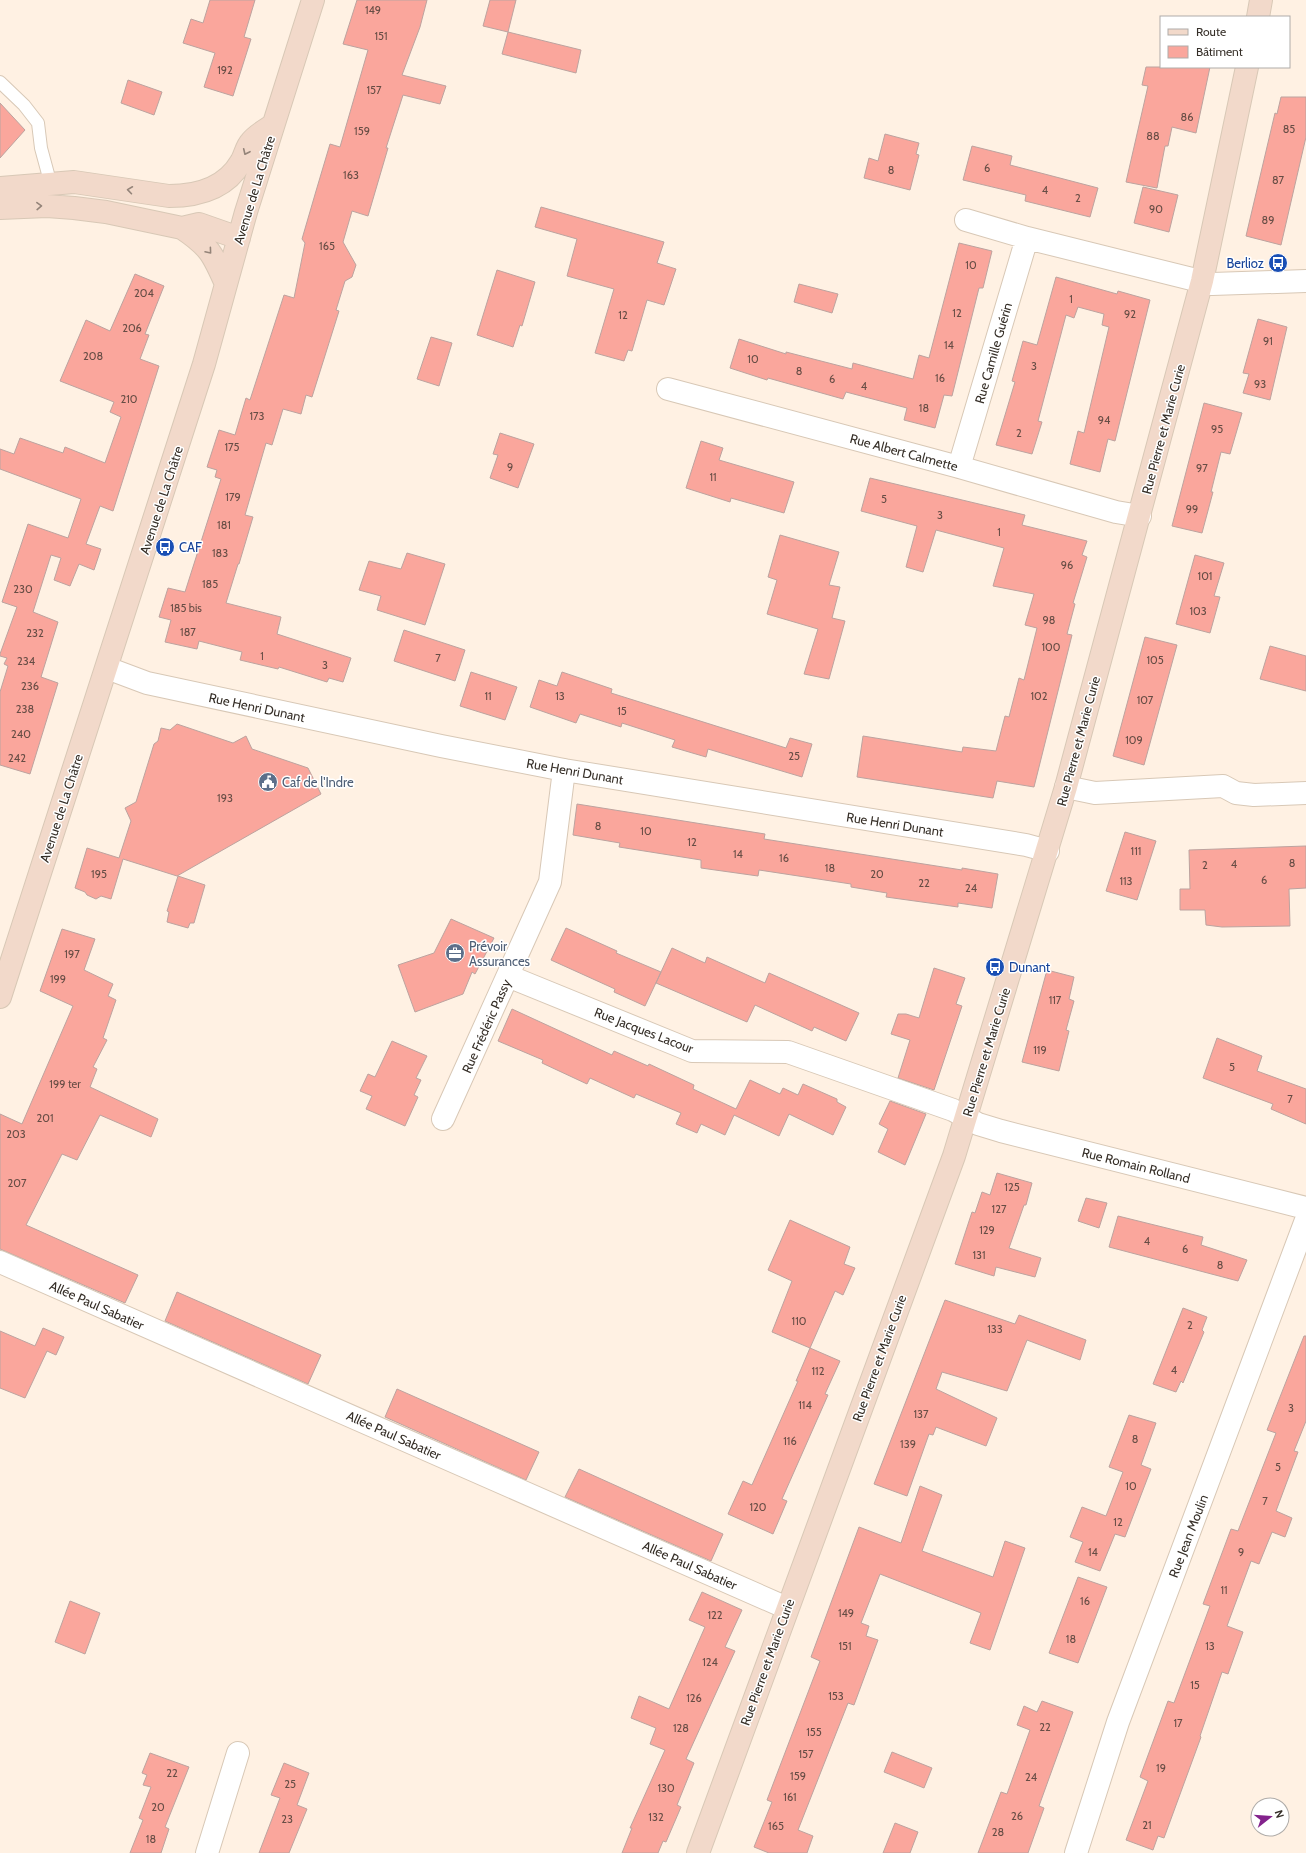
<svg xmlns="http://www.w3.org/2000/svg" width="1306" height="1853" viewBox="0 0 1306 1853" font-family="Cabin,sans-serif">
  <rect width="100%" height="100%" fill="#fff1e3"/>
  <path fill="#faa69c" stroke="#bca39f" d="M210,0H255L244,37L251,39L233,96L204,87L215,53L183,43L191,19L203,23Z
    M357,0H427L420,27L402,75L446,86L440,104L403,95L386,148H388L368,216L352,211L343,242L356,265L352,277L345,281L336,310L339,311L312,397L306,395L301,414L283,409L272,445L266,443L245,515L253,517L239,564H238L226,603L281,617L277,634L351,658L343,682L329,678L327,682L279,667L278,669L240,660L242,652L199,641L197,649L165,642L171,620L159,617L168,588L185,592L221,479L215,477L217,470L207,467L219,430L235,435L246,398L250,400L284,295L294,298L305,243L302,239L316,191L330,144L340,147L368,50L343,44Z
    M490,0H516L508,32L483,26Z
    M508,32L581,50L576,73L502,54Z
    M1146,67H1210L1196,133L1172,127L1168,146H1165L1157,188L1126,182L1148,86L1142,85Z
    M128,80L162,92L154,115L121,103Z
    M1281,97H1306V137L1281,245L1246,236L1275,113L1277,114Z
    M0,103L25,130L0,158Z
    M885,134L919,143L916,154L919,155L910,190L864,178L869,158L878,161Z
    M972,146L1012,156L1010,165L1098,188L1090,217L1025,201L1026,195L963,180Z
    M1143,187L1178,195L1169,232L1134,223Z
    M541,207L664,242L657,263L676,269L664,305L647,300L632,351L628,350L624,361L595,353L614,289L567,276L577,239L535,227Z
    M959,243L992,251L983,288H979L952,396L944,395L935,428L904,420L907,408L846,392L843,399L768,378L767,380L730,368L739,339L786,354V352L852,369L853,363L913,379L919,355L929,358Z
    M497,270L535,282L522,326L520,325L513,347L477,335Z
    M135,274L164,286L145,334L149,335L140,359L159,366L113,511L100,506L86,544L101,549L94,570L79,564L70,586L54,580L61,558L51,555L33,612L58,622L41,677L58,683L30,774L0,765V692L8,666L4,664L7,658L0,656V654L17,607L2,602L28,524L68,538L81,499L0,469V449L14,454L20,438L63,453L65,447L105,463L121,417L110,412L114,402L60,381L86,320L110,331Z
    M1056,277L1117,294L1118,291L1150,300L1115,441L1108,439L1100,472L1070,464L1078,431L1084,433L1109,327L1102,325L1104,314L1078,307L1074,318L1066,315L1038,421L1042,422L1032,454L996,445L1015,382L1012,381L1023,341L1037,345Z
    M799,284L838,294L832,313L794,302Z
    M1258,319L1287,327L1270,400L1243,393L1249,374L1243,373Z
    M431,337L452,343L439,386L417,379Z
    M1204,403L1242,413L1230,454L1221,452L1211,492H1213L1202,533L1172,526Z
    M500,433L534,444L518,488L490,478L498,455L493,454Z
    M701,441L723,448L719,460L794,482L784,513L731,498L730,502L686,488Z
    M870,478L1025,515L1022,525L1087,541L1082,555L1087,557L1073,603L1075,604L1067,634L1072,635L1034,787L997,781L993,798L857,777L863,736L962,752L963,747L996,751L1005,716L1009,717L1019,678L1024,680L1037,628L1025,625L1034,594L993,586L1004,548L936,530L923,572L906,567L917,526L861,511Z
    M780,535L839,552L829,585L840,587L832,618L845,621L829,679L804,674L818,629L767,614L777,580L768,577Z
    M407,553L445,564L425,625L377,610L381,596L359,590L369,561L401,569Z
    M1195,555L1224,563L1214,596L1220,597L1210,633L1176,624Z
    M404,630L465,650L455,681L394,661Z
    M1145,637L1177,645L1144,765L1113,756Z
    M1270,646L1306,656V691L1260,679Z
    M471,672L517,687L505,720L460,706Z
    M562,672L612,689L611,693L786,748L790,738L812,744L802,777L708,749L706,757L672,747L675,740L622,723L621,727L580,714L576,723L530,707L539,680L557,686Z
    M177,724L233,743L246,736L252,749L308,768L321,794L177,876L123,859L111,899L101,896L96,899L87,895L85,892L75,888L87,848L119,858L131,821L125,808L136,802L154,744L158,741L161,728L170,730Z
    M577,804L765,834L764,839L962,870V868L998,874L992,908L958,903V907L886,897L887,893L851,887V884L759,870L758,876L701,868V860L619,847L620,843L573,835Z
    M1125,832L1156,841L1137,900L1106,891Z
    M1306,846V888L1289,889L1290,926L1222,927L1206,925L1205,910H1180V889H1190L1189,850Z
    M178,876L205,885L194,923H190L188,928L167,922L169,912L167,911Z
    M451,919L494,938L475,974L472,972L463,994L415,1012L398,965L434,953Z
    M566,928L617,951L616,953L661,972L672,948L705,963L707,957L765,983L769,973L859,1013L846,1041L814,1027L812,1031L755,1005L747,1022L656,983L661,972L645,1006L614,992L615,989L551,960Z
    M62,929L95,939L84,970L113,984L108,996L116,1000L103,1038L107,1040L93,1067L97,1069L90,1087L158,1119L151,1137L100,1115L77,1160L62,1154L26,1225L138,1275L125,1303L0,1249V1114L22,1124L73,1006L40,991Z
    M934,968L965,978L956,1004L962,1006L934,1090L898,1078L910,1040L891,1034L898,1014H906L919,1018Z
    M1047,970L1074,977L1069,999L1074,1001L1066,1030L1069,1031L1059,1071L1022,1062Z
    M512,1009L612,1055L614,1051L648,1066L649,1064L694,1085L693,1089L736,1109L750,1080L780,1094L783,1088L798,1095L803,1084L837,1099V1102L846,1107L833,1135L789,1114L779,1136L734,1115L725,1135L701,1124L697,1133L676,1124L681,1113L636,1094L634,1098L590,1078L587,1084L542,1063L543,1060L498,1041Z
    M1217,1038L1262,1056L1257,1071L1306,1089V1124L1271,1109L1273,1104L1203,1078Z
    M392,1041L427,1056L416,1078L421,1080L414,1095L418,1097L405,1126L366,1109L372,1096L360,1091L368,1074L375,1077Z
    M890,1101L926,1114L905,1165L878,1152L888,1129L879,1124Z
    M997,1173L1032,1183L1026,1205H1024L1009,1248L1041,1258L1035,1277L996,1267L994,1276L955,1264L972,1212L975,1213L982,1192L990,1195Z
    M1086,1198L1107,1203L1099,1228L1078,1221Z
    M1118,1216L1203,1237L1201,1245L1247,1260L1238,1281L1109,1247Z
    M790,1220L850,1247L844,1264L855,1268L843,1295L835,1291L810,1348L772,1332L792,1281L768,1270Z
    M177,1292L321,1355L308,1384L165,1321Z
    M945,1300L1015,1324L1019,1315L1086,1340L1080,1360L1027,1340L1007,1391L942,1372L936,1389L997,1418L986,1446L936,1427L933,1435L929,1434L907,1496L874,1484Z
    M1183,1308L1207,1317L1202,1330L1204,1332L1183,1383L1181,1381L1176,1392L1153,1384Z
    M43,1328L64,1337L56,1355L47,1351L25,1398L0,1388V1331L35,1346Z
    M1304,1336H1306V1421L1294,1451L1298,1452L1276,1511L1292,1518L1285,1537L1272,1532L1259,1564L1251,1561L1227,1626L1243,1632L1228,1674L1222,1672L1200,1736L1201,1737L1164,1838L1158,1836L1153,1850L1126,1840L1148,1781L1140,1777L1168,1701L1174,1703L1210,1606L1203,1604L1231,1529L1238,1531L1276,1433L1267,1430Z
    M810,1348L840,1361L825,1394L828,1395L782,1499L787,1501L773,1534L728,1514L743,1481L752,1485L798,1381H796Z
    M397,1389L539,1452L526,1480L385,1417Z
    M1129,1415L1156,1423L1141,1465L1151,1469L1125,1537L1115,1534L1100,1571L1075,1562L1083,1542L1070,1537L1082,1507L1106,1516L1123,1472L1109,1467Z
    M579,1469L723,1534L711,1561L565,1497Z
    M920,1486L942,1495L922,1551L993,1577L1005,1541L1025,1548L990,1650L970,1643L981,1613L880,1574L861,1623L869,1626L866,1636L878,1640L854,1705L848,1703L798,1830L813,1836L807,1853H769L754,1847L772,1802L767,1800L820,1661L811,1657L859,1527L901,1543Z
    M1078,1577L1107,1587L1078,1663L1049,1653Z
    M702,1592L742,1610L725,1647L735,1651L686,1759L694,1763L677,1805L681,1807L666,1842L663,1841L658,1853H622L632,1828H630L665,1750L650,1744L656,1728L631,1718L639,1696L669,1709L705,1627L689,1620Z
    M70,1601L100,1613L85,1654L55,1642Z
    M1042,1701L1073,1712L1039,1806L1044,1808L1028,1853H978L1001,1792L1007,1794L1030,1730L1017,1725L1024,1706L1037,1712Z
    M892,1752L932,1768L924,1788L884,1772Z
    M150,1753L189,1767L165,1827L169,1829L161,1853H130L143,1820L139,1818L151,1787L143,1785L147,1775L142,1773Z
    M284,1763L309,1773L297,1805L307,1809L289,1853H259L280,1798L271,1795Z
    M895,1823L918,1832L910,1853H883Z"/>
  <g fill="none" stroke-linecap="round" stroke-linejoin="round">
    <g stroke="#d8c8b6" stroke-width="14">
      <path id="lane" d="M0,82L24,105L38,123L41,148L51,185"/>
    </g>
    <g stroke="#d8c8b6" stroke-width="24">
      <path id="street" d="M966,220L1027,238L1212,284L1306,281
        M668,389L959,467L1116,512L1140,516
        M959,467L1027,238
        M107,668L147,683L441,746L564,770L1026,845L1048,851
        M1066,787L1095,793L1223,786L1236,793L1254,795L1306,793
        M508,976L692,1051L788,1052L953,1110L978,1124L1001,1131L1306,1208
        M443,1119L550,882L564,770
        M0,1262L787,1608
        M207,1853L238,1753
        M1076,1853L1118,1722L1306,1220"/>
    </g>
    <g stroke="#d8c8b6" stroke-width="24">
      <path id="secondary" d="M1258,17L1261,0
        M0,188L74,182L169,196C198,196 226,188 241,162C245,156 246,147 251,142C256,135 266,130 273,125
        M0,208L47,206L74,208L106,212L182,228L199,224L239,238
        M182,228C209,246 213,254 226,284
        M0,997L204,364L246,212L313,0
        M698,1853L954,1156L1066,787L1202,281L1247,67"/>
    </g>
    <use href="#lane" stroke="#fff" stroke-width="12"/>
    <use href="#street" stroke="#fff" stroke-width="22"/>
    <use href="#secondary" stroke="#f2d9ca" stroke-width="22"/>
  </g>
  <defs><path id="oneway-chevron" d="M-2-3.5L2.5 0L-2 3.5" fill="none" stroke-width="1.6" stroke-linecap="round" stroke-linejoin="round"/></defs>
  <g stroke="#948479">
    <use href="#oneway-chevron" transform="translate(246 152) rotate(115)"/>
    <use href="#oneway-chevron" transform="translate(130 190) rotate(-172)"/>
    <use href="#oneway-chevron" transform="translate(39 206) rotate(-2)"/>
    <use href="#oneway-chevron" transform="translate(209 251) rotate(50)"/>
  </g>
  <defs>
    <g id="bus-disc" transform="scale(1)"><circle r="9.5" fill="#1a4fb4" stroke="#fff"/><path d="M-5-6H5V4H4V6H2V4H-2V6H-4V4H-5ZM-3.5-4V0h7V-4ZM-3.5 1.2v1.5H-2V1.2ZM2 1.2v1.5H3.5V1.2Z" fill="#fff"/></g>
    <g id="civic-disc" transform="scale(1)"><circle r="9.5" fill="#5c6f8a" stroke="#fff"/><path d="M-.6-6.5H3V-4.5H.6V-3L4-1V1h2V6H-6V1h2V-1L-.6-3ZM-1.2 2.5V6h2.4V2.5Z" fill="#fff"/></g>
    <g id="office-disc" transform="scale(1)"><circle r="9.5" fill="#5c6f8a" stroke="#fff"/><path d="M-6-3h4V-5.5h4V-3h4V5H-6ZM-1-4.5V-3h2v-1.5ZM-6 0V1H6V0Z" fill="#fff"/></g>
  </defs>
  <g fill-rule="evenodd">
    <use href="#bus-disc" x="1278" y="263"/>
    <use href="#bus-disc" x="165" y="547"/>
    <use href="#civic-disc" x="268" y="782"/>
    <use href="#office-disc" x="455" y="953"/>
    <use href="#bus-disc" x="995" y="967"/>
  </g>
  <g text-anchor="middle" stroke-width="3" stroke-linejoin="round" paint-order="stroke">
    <g font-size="11" fill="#674d45">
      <text x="373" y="14">149</text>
      <text x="381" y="40">151</text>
      <text x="225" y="74">192</text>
      <text x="374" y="94">157</text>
      <text x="1187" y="121">86</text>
      <text x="1289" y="133">85</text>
      <text x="362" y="135">159</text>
      <text x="1153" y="140">88</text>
      <text x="987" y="172">6</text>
      <text x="891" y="174">8</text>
      <text x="351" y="179">163</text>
      <text x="1278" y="184">87</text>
      <text x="1045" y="194">4</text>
      <text x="1078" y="202">2</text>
      <text x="1156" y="213">90</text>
      <text x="1268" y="224">89</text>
      <text x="327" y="250">165</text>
      <text x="971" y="269">10</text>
      <text x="144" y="297">204</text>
      <text x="1071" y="303">1</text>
      <text x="957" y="317">12</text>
      <text x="1130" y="318">92</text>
      <text x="623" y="319">12</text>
      <text x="132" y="332">206</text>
      <text x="1268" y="345">91</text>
      <text x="949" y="349">14</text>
      <text x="93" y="360">208</text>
      <text x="753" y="363">10</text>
      <text x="1034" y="370">3</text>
      <text x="799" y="375">8</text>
      <text x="940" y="382">16</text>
      <text x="832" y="383">6</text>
      <text x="1260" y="388">93</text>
      <text x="864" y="390">4</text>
      <text x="129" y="403">210</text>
      <text x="924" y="412">18</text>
      <text x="257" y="420">173</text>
      <text x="1104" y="424">94</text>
      <text x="1217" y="433">95</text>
      <text x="1019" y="437">2</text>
      <text x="232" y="451">175</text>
      <text x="510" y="471">9</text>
      <text x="1202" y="472">97</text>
      <text x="713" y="481">11</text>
      <text x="233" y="501">179</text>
      <text x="884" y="503">5</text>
      <text x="1192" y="513">99</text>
      <text x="940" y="519">3</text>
      <text x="224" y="529">181</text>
      <text x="999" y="536">1</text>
      <text x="220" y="557">183</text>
      <text x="1067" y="569">96</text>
      <text x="1205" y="580">101</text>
      <text x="210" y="588">185</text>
      <text x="23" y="593">230</text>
      <text x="186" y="612">185 bis</text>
      <text x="1198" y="615">103</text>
      <text x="1049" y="624">98</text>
      <text x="188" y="636">187</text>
      <text x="35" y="637">232</text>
      <text x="1051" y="651">100</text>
      <text x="262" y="660">1</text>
      <text x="438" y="662">7</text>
      <text x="1155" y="664">105</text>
      <text x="26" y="665">234</text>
      <text x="325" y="669">3</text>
      <text x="30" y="690">236</text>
      <text x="488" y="700">11</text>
      <text x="560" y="700">13</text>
      <text x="1039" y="700">102</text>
      <text x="1145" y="704">107</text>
      <text x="25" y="713">238</text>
      <text x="622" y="715">15</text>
      <text x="21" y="738">240</text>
      <text x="1134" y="744">109</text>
      <text x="794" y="760">25</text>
      <text x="17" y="762">242</text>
      <text x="225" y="802">193</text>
      <text x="598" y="830">8</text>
      <text x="646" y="835">10</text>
      <text x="692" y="846">12</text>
      <text x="1136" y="855">111</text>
      <text x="738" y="858">14</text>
      <text x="784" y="862">16</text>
      <text x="1292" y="867">8</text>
      <text x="1234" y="868">4</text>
      <text x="1205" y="869">2</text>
      <text x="830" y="872">18</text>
      <text x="99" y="878">195</text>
      <text x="877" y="878">20</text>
      <text x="1264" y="884">6</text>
      <text x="1126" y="885">113</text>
      <text x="924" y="887">22</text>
      <text x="971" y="892">24</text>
      <text x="72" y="958">197</text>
      <text x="58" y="983">199</text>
      <text x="1055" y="1004">117</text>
      <text x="1040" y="1054">119</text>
      <text x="1232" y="1071">5</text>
      <text x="65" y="1088">199 ter</text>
      <text x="1290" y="1103">7</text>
      <text x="45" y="1122">201</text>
      <text x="16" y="1138">203</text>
      <text x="17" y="1187">207</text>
      <text x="1012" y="1191">125</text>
      <text x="999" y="1213">127</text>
      <text x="987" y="1234">129</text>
      <text x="1147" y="1245">4</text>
      <text x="1185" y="1253">6</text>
      <text x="979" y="1259">131</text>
      <text x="1220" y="1269">8</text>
      <text x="799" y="1325">110</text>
      <text x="1190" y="1329">2</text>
      <text x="995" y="1333">133</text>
      <text x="1174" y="1374">4</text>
      <text x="818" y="1375">112</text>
      <text x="805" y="1409">114</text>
      <text x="1291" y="1412">3</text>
      <text x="921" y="1418">137</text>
      <text x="1135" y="1443">8</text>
      <text x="790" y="1445">116</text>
      <text x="908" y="1448">139</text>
      <text x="1278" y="1471">5</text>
      <text x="1131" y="1490">10</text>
      <text x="1265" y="1505">7</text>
      <text x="758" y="1511">120</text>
      <text x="1118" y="1526">12</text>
      <text x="1093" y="1556">14</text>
      <text x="1241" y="1556">9</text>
      <text x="1224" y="1594">11</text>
      <text x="1085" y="1605">16</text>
      <text x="846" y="1617">149</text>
      <text x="715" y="1619">122</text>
      <text x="1071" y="1643">18</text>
      <text x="845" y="1650">151</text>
      <text x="1210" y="1650">13</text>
      <text x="710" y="1666">124</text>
      <text x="1195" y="1689">15</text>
      <text x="836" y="1700">153</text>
      <text x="694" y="1702">126</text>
      <text x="1178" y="1727">17</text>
      <text x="1045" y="1731">22</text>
      <text x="681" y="1732">128</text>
      <text x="814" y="1736">155</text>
      <text x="806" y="1758">157</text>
      <text x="1161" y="1772">19</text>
      <text x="172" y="1777">22</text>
      <text x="798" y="1780">159</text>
      <text x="1031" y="1781">24</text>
      <text x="290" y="1788">25</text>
      <text x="666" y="1792">130</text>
      <text x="790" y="1801">161</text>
      <text x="158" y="1811">20</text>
      <text x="1017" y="1820">26</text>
      <text x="656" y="1821">132</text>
      <text x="287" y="1823">23</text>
      <text x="1147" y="1829">21</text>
      <text x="776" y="1830">165</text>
      <text x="998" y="1836">28</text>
      <text x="151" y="1843">18</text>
    </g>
    <g font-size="13" fill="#362f28" stroke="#fff">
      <text transform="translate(254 190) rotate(-73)" y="5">Avenue de La Châtre</text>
      <text transform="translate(993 353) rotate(-74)" y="5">Rue Camille Guérin</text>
      <text transform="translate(1163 429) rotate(-75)" y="5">Rue Pierre et Marie Curie</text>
      <text transform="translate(904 452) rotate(15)" y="5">Rue Albert Calmette</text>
      <text transform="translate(161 500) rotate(-72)" y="5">Avenue de La Châtre</text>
      <text transform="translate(257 707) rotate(12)" y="5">Rue Henri Dunant</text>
      <text transform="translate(1078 741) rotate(-75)" y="5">Rue Pierre et Marie Curie</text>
      <text transform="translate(575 771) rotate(10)" y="5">Rue Henri Dunant</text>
      <text transform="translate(61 808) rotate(-72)" y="5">Avenue de La Châtre</text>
      <text transform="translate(895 824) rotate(9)" y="5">Rue Henri Dunant</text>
      <text transform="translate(486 1026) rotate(-66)" y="5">Rue Frédéric Passy</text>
      <text transform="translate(644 1030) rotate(21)" y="5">Rue Jacques Lacour</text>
      <text transform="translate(986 1052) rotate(-73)" y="5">Rue Pierre et Marie Curie</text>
      <text transform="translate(1136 1165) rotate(14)" y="5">Rue Romain Rolland</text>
      <text transform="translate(97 1305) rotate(24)" y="5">Allée Paul Sabatier</text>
      <text transform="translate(879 1358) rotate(-70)" y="5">Rue Pierre et Marie Curie</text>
      <text transform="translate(394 1435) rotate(24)" y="5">Allée Paul Sabatier</text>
      <text transform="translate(1188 1536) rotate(-69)" y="5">Rue Jean Moulin</text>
      <text transform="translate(690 1565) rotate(24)" y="5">Allée Paul Sabatier</text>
      <text transform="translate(767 1662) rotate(-70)" y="5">Rue Pierre et Marie Curie</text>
    </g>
    <g font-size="13" fill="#164399" stroke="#fff" text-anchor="start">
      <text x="1264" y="268" text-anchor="end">Berlioz</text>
      <text x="179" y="552">CAF</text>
      <text x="1009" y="972">Dunant</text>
    </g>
    <g font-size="13" fill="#4e5e75" stroke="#fff" text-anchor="start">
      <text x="282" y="787">Caf de l'Indre</text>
      <text x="469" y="951">Prévoir<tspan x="469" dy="15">Assurances</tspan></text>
    </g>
  </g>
  <rect x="1160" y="16" width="130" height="52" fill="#ffffff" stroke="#afaca9"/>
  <rect x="1168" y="29" width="20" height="6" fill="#f2d9ca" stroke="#afaca9"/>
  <text x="1196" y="36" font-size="12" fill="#362f28">Route</text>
  <rect x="1168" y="46" width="20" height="12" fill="#faa69c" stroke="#afaca9"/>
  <text x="1196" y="56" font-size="12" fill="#362f28">Bâtiment</text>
  <g transform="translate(1270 1817) rotate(73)"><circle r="19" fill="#ffffff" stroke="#afaca9"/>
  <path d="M0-3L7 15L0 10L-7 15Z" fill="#83228c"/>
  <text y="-6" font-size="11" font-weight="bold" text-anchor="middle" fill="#362f28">N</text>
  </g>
</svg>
